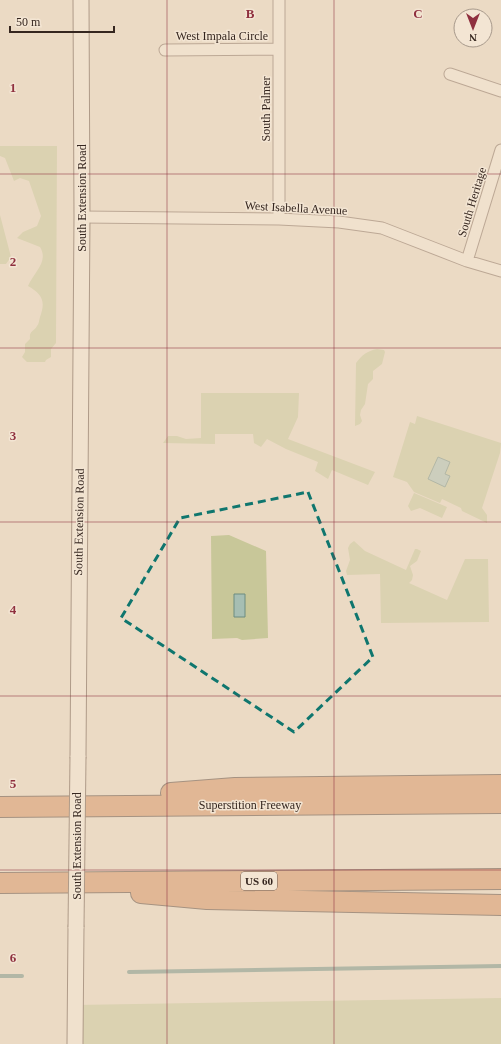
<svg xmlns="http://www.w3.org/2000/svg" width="501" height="1044" viewBox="0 0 501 1044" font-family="'Times New Roman',serif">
  <rect width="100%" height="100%" fill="#ebdac4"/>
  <path fill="#c8c799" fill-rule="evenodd" d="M0,146H57L56,343L51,349V357L46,360L45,362H27L22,357L25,352V344L30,339C29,330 34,332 37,326C39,324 39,320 40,317C46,301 42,294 28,286C34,272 49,262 40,247L17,238L23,232L37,226L41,216L29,181L20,178L14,181L5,158L0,156Z
    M0,215L11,257L6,264H0Z
    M377,349L384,350L385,352L382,364L373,371V379L368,384L365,404L361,410L360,415L362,421L360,424L355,426L356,363C362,355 367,351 377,349Z
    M201,393H299L298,417L288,439L375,472L368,485L332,470L328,479L315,471L318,462L286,449L267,439L261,447L254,443L253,434H215V444L163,443L168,436H177L186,439L201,438Z
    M417,416L501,443L500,453L482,508L487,515V523L462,511L461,508L442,499L440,503L414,492L407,482L393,477L410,422L415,424ZM438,457L450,462L445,474Z
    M414,493L447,507L442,518L420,508L411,511L408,506Z
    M229,535L266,551L268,638L242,640L237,638L212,639L211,536Z
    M354,541L365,551L406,570L415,549H417L421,551L417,561L410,566L413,575L412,580L409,583L447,600L465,559H488L489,622L381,623L380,574L347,575L346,571L350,560L348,548L350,544Z
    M501,998V1044H75V1005Z"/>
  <path fill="#a6beb3" stroke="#6d8c80" d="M438,457L450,462L445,474L450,476L445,487L428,479Z
    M234,594H245V617H234Z"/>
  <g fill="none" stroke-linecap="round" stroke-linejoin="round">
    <path stroke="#6d8c80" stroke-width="4" d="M129,972L501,966
      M0,976H22"/>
    <g stroke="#846b5c" stroke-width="13">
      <path id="street" d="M165,50L279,49
        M450,74L501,91
        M82,217L279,219L339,222L382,228L467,261L501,271
        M279,219V0
        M467,261L501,150"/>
    </g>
    <g stroke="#664d3f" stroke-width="17">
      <path id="secondary" d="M78,757L82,217L81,0
        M75,1044L76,927"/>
    </g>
    <g stroke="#523b30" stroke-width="22">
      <path id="highway" d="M171,793L235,788L501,785
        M0,807L501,803
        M0,883L501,879
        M141,893L207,899L501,905"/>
    </g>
    <use href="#street" stroke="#f6e8d7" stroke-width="11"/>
    <use href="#secondary" stroke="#f6e8d7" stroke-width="15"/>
    <use href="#highway" stroke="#d48d5b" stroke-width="20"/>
    <g stroke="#664d3f" stroke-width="17" stroke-linecap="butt">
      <path id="secondary-bridge" d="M76,927L78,757"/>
    </g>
    <use href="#secondary-bridge" stroke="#f6e8d7" stroke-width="15"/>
  </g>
  <path d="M0 0H501V1044H0ZM308,492L373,657L294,732L121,618L180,518Z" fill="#ebdac4" fill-opacity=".55" fill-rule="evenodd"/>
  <path fill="none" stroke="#0f766e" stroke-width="3" stroke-dasharray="8 5" stroke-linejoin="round" d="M308,492L373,657L294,732L121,618L180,518Z"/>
  <path fill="none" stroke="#8f303f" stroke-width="1" stroke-opacity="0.55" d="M167,0V1044M334,0V1044M0,174H501M0,348H501M0,522H501M0,696H501M0,870H501"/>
  <g text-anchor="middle" stroke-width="3" stroke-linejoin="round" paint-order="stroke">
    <rect fill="#f3e5d3" stroke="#6e5f55" stroke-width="1" x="241" y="872" width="36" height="18" rx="3"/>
    <g font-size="11" font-weight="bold" fill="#35261f">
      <text x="259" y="885">US 60</text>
    </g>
    <g font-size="12" fill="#35261f" stroke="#f3e5d3">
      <text x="222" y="40">West Impala Circle</text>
      <text transform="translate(266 109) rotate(-90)" y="4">South Palmer</text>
      <text transform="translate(82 198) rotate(-90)" y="4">South Extension Road</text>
      <text transform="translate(472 202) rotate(-73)" y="4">South Heritage</text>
      <text transform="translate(296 208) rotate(3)" y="4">West Isabella Avenue</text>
      <text transform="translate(79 522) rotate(-89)" y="4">South Extension Road</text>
      <text x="250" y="809">Superstition Freeway</text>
      <text transform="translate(77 846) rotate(-90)" y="4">South Extension Road</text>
    </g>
  </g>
  <g font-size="13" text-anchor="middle" font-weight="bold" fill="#8f303f" stroke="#f3e5d3" stroke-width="3" stroke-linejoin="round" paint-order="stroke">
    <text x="250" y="18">B</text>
    <text x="418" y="18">C</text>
    <text x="13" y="92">1</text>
    <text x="13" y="266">2</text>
    <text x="13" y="440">3</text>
    <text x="13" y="614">4</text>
    <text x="13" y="788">5</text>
    <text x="13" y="962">6</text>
  </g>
  <g transform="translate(473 28) rotate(180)"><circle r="19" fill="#f3e5d3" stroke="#a7998b"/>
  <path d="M0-3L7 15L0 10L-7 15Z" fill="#8f303f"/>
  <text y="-6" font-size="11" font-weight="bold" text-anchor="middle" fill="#35261f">N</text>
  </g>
  <path d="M10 26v6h104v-6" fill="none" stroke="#35261f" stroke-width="2"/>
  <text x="16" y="26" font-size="12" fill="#35261f" stroke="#f3e5d3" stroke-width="3" paint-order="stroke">50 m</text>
</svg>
